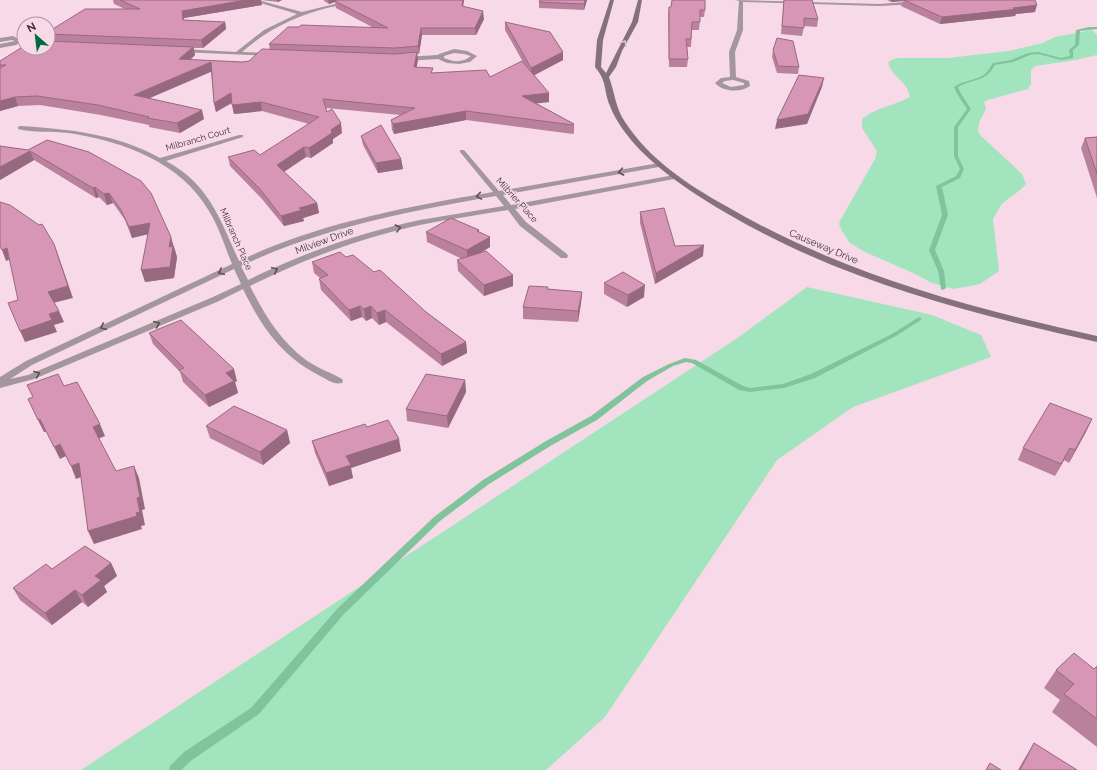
<svg xmlns="http://www.w3.org/2000/svg" width="1097" height="770" viewBox="0 0 1097 770" font-family="Raleway,sans-serif">
  <rect width="100%" height="100%" fill="#f7d9e7"/>
  <path fill="#a2e4be" d="M1092,30L1097,35V55L1076,60L1035,66L1031,70V84L1028,89L988,100L984,102L986,109C982,117 976,125 979,134L1022,174L1026,184C1019,193 1011,195 1003,203C998,208 997,214 993,219L999,271L980,284L954,289L932,283L913,273L865,252L850,243L842,231L839,224L840,221L875,159L877,151L862,128V119C876,107 894,106 910,97C908,82 892,77 888,63L891,60L898,58H948L1009,51L1043,43L1055,37Z
    M807,287L932,315L981,335L991,357L853,407L777,460L605,717L546,770H81L736,339Z"/>
  <g fill="none" stroke-linecap="round" stroke-linejoin="round">
    <path fill="#80c49d" fill-rule="evenodd" d="M1089,27H1097V29L1080,31L1079,45L1073,50V58L1061,60L1038,54L1030,55L1013,62L995,65C985,83 974,78 958,87L960,92L971,109L958,127V156L964,169L960,178L942,187L948,215L935,250L944,271L946,288L943,290L941,289L938,271L929,250L942,215L936,186L956,176L960,169L954,156V127L967,109L956,92L954,87C963,80 976,81 985,74C988,71 990,67 993,63L1011,60L1028,53L1038,52L1061,58L1070,56L1069,50L1075,45L1076,30Z
      M919,317L922,319L921,320L896,336L815,378L784,388L750,392L739,390L692,363L686,362L673,366L647,381L597,420L552,445L489,484L440,521L344,614L259,714L192,760L181,770H169L170,766L184,752L251,708L338,608L434,517L483,480L546,441L591,416L643,377L669,364L685,358L696,360L743,386L750,388L783,384L811,374L892,334Z"/>
    <path fill="#a3969c" fill-rule="evenodd" d="M251,0H258L302,12L343,2L363,0C354,5 338,5 327,8C295,16 267,30 242,52L270,53L272,54V56L180,52V50L182,49L236,52L264,30L297,14Z
      M735,0L879,4L932,0L918,4L879,6L743,2V30L735,52L736,77L749,81L750,86C740,93 723,92 715,83L721,78L730,77L729,52L737,30L739,1ZM733,80L744,83V85L731,87L722,83L725,81Z
      M13,36L22,41L16,45L0,48V44L15,41L12,40L0,42V38Z
      M454,49L467,51L477,56L470,62L459,64L447,63L438,59L404,61L401,59L404,57L438,55L439,54ZM454,53L464,54L471,56C463,63 453,62 444,58V56Z
      M20,126C69,129 117,134 160,158L239,135H243V137L166,161C209,184 220,219 239,261C318,223 406,207 493,192L460,152V150H464L499,191L659,163L662,165L659,167L503,195L511,205L674,175L678,177L674,179L515,209L526,222L567,254L568,256L567,258H561L520,226L508,210C478,215 449,219 420,225C361,238 304,259 250,286C264,314 280,341 306,360C317,368 330,372 342,379L343,381L342,383C334,385 328,380 322,377C282,357 262,328 243,289L219,301L34,379L0,388V377L26,361L232,264C225,247 219,227 209,211C181,162 122,141 69,133C52,131 34,133 18,129V127ZM496,196L504,206C476,211 448,215 420,220C361,232 301,254 248,280L241,266C321,228 409,211 496,196ZM234,269L241,284L213,297L28,375L10,379L32,365Z"/>
    <path fill="#84717a" fill-rule="evenodd" d="M610,0H614L603,40L601,67L606,73L632,22L638,0H642L638,22L622,51L616,67L609,77C615,93 615,107 625,122C649,159 688,185 726,206C842,274 967,307 1097,336V342C969,313 842,281 728,214C697,196 666,176 640,150C628,137 616,122 610,106C603,89 608,83 595,67L597,40Z"/>
  </g>
  <path fill="#ba819d" d="M113,0H261L262,5L184,18V20L225,22L226,29L203,48H194L195,55L190,60L242,62L249,61L270,50L269,44L299,27L374,28L336,8L335,2L329,4L324,1V0H464L463,6L484,19L476,35H422L419,54H417L418,60L416,67L434,73L490,77L523,62L505,30V22L563,52V60L534,75L549,102L536,103L574,124V133L573,134L466,120L394,134L392,130L391,120L401,115L326,108L327,112L342,133L333,139V143L311,158L306,157L284,172L317,203L319,213L303,218L304,221L284,226L262,199L230,166L228,157L260,155L309,124L262,111L234,114L232,103L216,112L214,103L211,71L149,98L204,119L180,133L149,127V125L101,115L40,105L18,106L0,111V61L48,48V32L125,9L114,4Z
    M261,0H282L278,2Z
    M540,0H587L584,10L539,8V2Z
    M784,0L818,19L817,27L804,26L802,36L781,34Z
    M887,0H1035V12L1016,14L1015,16L940,24L901,6L903,1L891,2Z
    M669,7L705,10L704,17H700L699,30H692L691,47H687L688,59L687,67H669L668,14Z
    M773,50L799,67L798,74L777,73L772,57Z
    M361,136L401,159L403,169L378,173L363,145Z
    M1097,137V198L1081,148L1085,138Z
    M47,140L174,247L177,257L174,278L145,282L148,234L132,238L125,220L113,203L107,205L99,197L96,198L34,160L0,180V146L28,150Z
    M640,212L675,246L703,256L655,284L640,223Z
    M479,230V232L490,247L482,252L513,286L484,296L458,271L457,260L462,259L427,242L426,232Z
    M346,257L374,272L426,312L466,342L467,353L442,366L386,322L379,325L372,318L366,321L362,317L351,321L321,290L319,279L320,278L314,273L312,262Z
    M604,283L644,297L627,307L604,294Z
    M548,289L582,292L581,303L578,322L523,319V307Z
    M149,333L237,381L235,382L238,393L209,407L183,382L180,372L153,344Z
    M465,380L466,392L448,428L407,421L406,409Z
    M1092,419L1069,463L1064,460L1055,476L1018,460L1023,448Z
    M206,426L287,430L290,443L263,465L210,438Z
    M367,427L401,451L351,468L353,478L329,486L315,453L312,441Z
    M111,563L117,576L104,586L107,592L88,607L82,602L52,625L20,600L13,588L52,569Z
    M1097,666V747L1052,712L1060,700L1044,688L1056,670L1094,669Z
    M1034,743L1077,770H1018L1023,761Z"/>
  <path fill="#97697f" d="M246,0H261L262,5L184,18L185,28L183,20L182,11Z
    M277,0H282L278,2Z
    M328,0H349L335,1V2L329,4Z
    M463,0H464L462,13V6Z
    M585,0H587L584,10V4Z
    M891,0H903V1L891,2Z
    M1037,5L1035,12L1016,14L1015,16L940,24L942,17Z
    M483,11L484,19L476,35L475,28Z
    M225,22L226,29L203,48L201,40Z
    M421,28L422,35L419,54L418,46Z
    M193,47L195,55L181,68L179,59Z
    M417,52L418,60L415,76L414,67Z
    M563,52V60L531,77V68Z
    M211,62L213,71L136,104L134,95Z
    M824,78L822,87L807,124L775,129L777,120Z
    M231,93L233,102L216,112L214,103Z
    M549,93V102L523,105L522,96Z
    M15,97L18,106L0,111V101Z
    M261,102L262,111L234,114L232,105Z
    M202,110L204,119L180,133L177,123Z
    M466,111V120L394,134L393,124Z
    M341,123L342,133L333,139V143L311,158L309,148L331,130Z
    M304,147L306,157L279,175L277,165Z
    M30,151L34,160L0,180V167Z
    M401,159L403,169L378,173L376,163Z
    M95,187L99,197L96,198L93,188Z
    M109,193L113,203L107,205L104,194Z
    M317,203L319,213L303,218L304,221L284,226L281,216L299,208Z
    M150,223L153,233L132,238L129,227Z
    M171,237L177,257L174,278L145,282L141,270L169,247Z
    M490,237V247L467,261V250Z
    M54,244L58,255L73,298L53,303L48,292Z
    M704,245L703,256L655,284L656,273Z
    M7,248L11,259L6,261L2,250Z
    M513,275V286L484,296V285Z
    M645,285L644,297L627,307L628,295Z
    M582,292L581,303L578,322V311Z
    M360,306L362,317L351,321L349,310Z
    M371,306L372,318L366,321L364,309Z
    M385,310L386,322L379,325L377,313Z
    M59,311L64,322L54,325L57,332L25,342L20,331L49,314Z
    M466,342L467,353L442,366L441,354Z
    M234,369L237,381L235,382L238,393L209,407L205,395L226,373Z
    M465,380L466,392L448,428L447,416Z
    M40,419L46,432H44L38,420Z
    M1092,419L1086,432L1069,463L1075,450Z
    M100,424L105,436L98,439L93,427Z
    M287,430L290,443L263,465L260,452Z
    M399,439L401,451L351,468L353,478L329,486L326,473L346,456Z
    M60,444L66,456L60,459L54,447Z
    M1070,448L1064,460L1055,476L1061,464Z
    M79,463L84,476L76,479L71,466Z
    M134,466L139,478L145,509L142,510L145,525L141,526L142,529L94,544L88,531L136,513L137,498Z
    M111,563L117,576L104,586L107,592L88,607L82,595L95,576Z
    M75,590L82,602L52,625L45,613Z"/>
  <path fill="#d896b6" stroke="#97697f" d="M120,0H246L182,11L183,20L225,22L201,40L48,34V32L85,9H140Z
    M337,0H463L462,6L483,11L475,28H421L418,46L395,48L269,44L288,27H299L301,25L388,28L335,1Z
    M540,0H585L584,4L539,2Z
    M672,0H705V10H700V22H692L691,39H686L688,59H669V7H671Z
    M784,0H812L818,19L804,18V28L782,26Z
    M904,0H1035L1037,5L1013,8L1018,9L942,17Z
    M505,22L550,32L563,52L531,68Z
    M777,38L793,41L799,67L778,66L773,50Z
    M48,41L193,47L179,59L242,62L249,61L262,49L395,54L417,52L414,67L433,68L431,73L486,70L490,77L522,61L549,93L522,96L574,124L573,125L466,111L393,124L391,120L415,108L323,99L327,112L332,109L341,123L331,130L332,133L309,148L304,147L277,165L317,203L299,208L302,210L281,216L260,189L228,157L254,150L260,155L319,117L261,102L232,105L231,93L214,103L211,62L134,95L202,110L177,123L147,118L149,117L98,105L37,96L15,97L0,101V68L6,65H0V61L24,46V48H48Z
    M799,75L824,78L808,114L777,120Z
    M381,125L401,159L376,163L361,136Z
    M1097,137V174L1085,138Z
    M47,140L89,152L141,181L151,193L171,237L169,247L173,246L170,267L141,270L150,223L129,227L121,210L109,193L104,194L95,187L93,188L30,151L0,167V146L28,150Z
    M0,202L10,205L39,225L42,224L54,244L68,286L48,292L59,311L49,314L52,320L20,331L8,303L18,300L7,248L2,250L0,247Z
    M664,208L675,246L704,245L656,273L640,212Z
    M451,218L479,230L477,231L490,237L467,250L426,232Z
    M486,251L513,275L484,285L457,260Z
    M340,252L346,257L353,255L374,272L380,270L426,312L466,342L441,354L385,310L377,313L371,306L364,309L360,306L349,310L319,279L328,275L312,262Z
    M623,272L645,285L628,295L604,283Z
    M529,286L548,287L547,289L582,292L578,311L523,307Z
    M181,320L234,369L226,373L234,381L205,395L179,370L184,368L149,333Z
    M58,374L64,386L77,382L100,424L93,427L116,471L134,466L140,497L137,498L140,512L136,513L137,516L88,531L79,463L71,466L60,444L54,447L40,419L38,420L28,399L33,397L27,385Z
    M426,374L465,380L447,416L406,409Z
    M1050,403L1092,419L1075,450L1070,448L1061,464L1023,448Z
    M234,406L287,430L260,452L206,426Z
    M388,420L399,439L346,456L351,465L326,473L312,441L365,424L367,427Z
    M85,546L111,563L95,576L101,580L82,595L75,590L45,613L13,588L46,564L52,569Z
    M1074,653L1094,669L1097,666V719L1064,694L1074,684L1056,670Z
    M1034,743L1077,770H1020Z
    M990,763L1001,770H986Z"/>
  <defs><path id="oneway-chevron" d="M-2-3.5L2.5 0L-2 3.5" fill="none" stroke-width="1.6" stroke-linecap="round" stroke-linejoin="round"/></defs>
  <use stroke="#dabfcc" href="#oneway-chevron" transform="translate(624 43) rotate(-58)"/>
  <g stroke="#5c5055">
    <use href="#oneway-chevron" transform="translate(621 172) rotate(169)"/>
    <use href="#oneway-chevron" transform="translate(479 196) rotate(171)"/>
    <use href="#oneway-chevron" transform="translate(398 228) rotate(-14)"/>
    <use href="#oneway-chevron" transform="translate(275 270) rotate(-25)"/>
    <use href="#oneway-chevron" transform="translate(221 272) rotate(155)"/>
    <use href="#oneway-chevron" transform="translate(157 324) rotate(-23)"/>
    <use href="#oneway-chevron" transform="translate(103 327) rotate(155)"/>
    <use href="#oneway-chevron" transform="translate(37 374) rotate(-23)"/>
  </g>
  <g text-anchor="middle" stroke-width="3" stroke-linejoin="round" paint-order="stroke">
    <g font-size="9" fill="#3d3237" stroke="#f7d9e7">
      <text transform="translate(198 139) rotate(-16)" y="3">Milbranch Court</text>
      <text transform="translate(517 200) rotate(48)" y="3">Milbrier Place</text>
      <text transform="translate(236 239) rotate(66)" y="3">Milbranch Place</text>
    </g>
    <g font-size="10" fill="#3d3237" stroke="#f7d9e7">
      <text transform="translate(324 240) rotate(-20)" y="4">Milview Drive</text>
      <text transform="translate(824 246) rotate(23)" y="4">Causeway Drive</text>
    </g>
  </g>
  <g transform="translate(36 36) rotate(332)"><circle r="19" fill="#f7d9e7" stroke="#ad96a1"/>
  <path d="M0-3L7 15L0 10L-7 15Z" fill="#006a41"/>
  <text y="-6" font-size="11" font-weight="bold" text-anchor="middle" fill="#3d3237">N</text>
  </g>
</svg>
